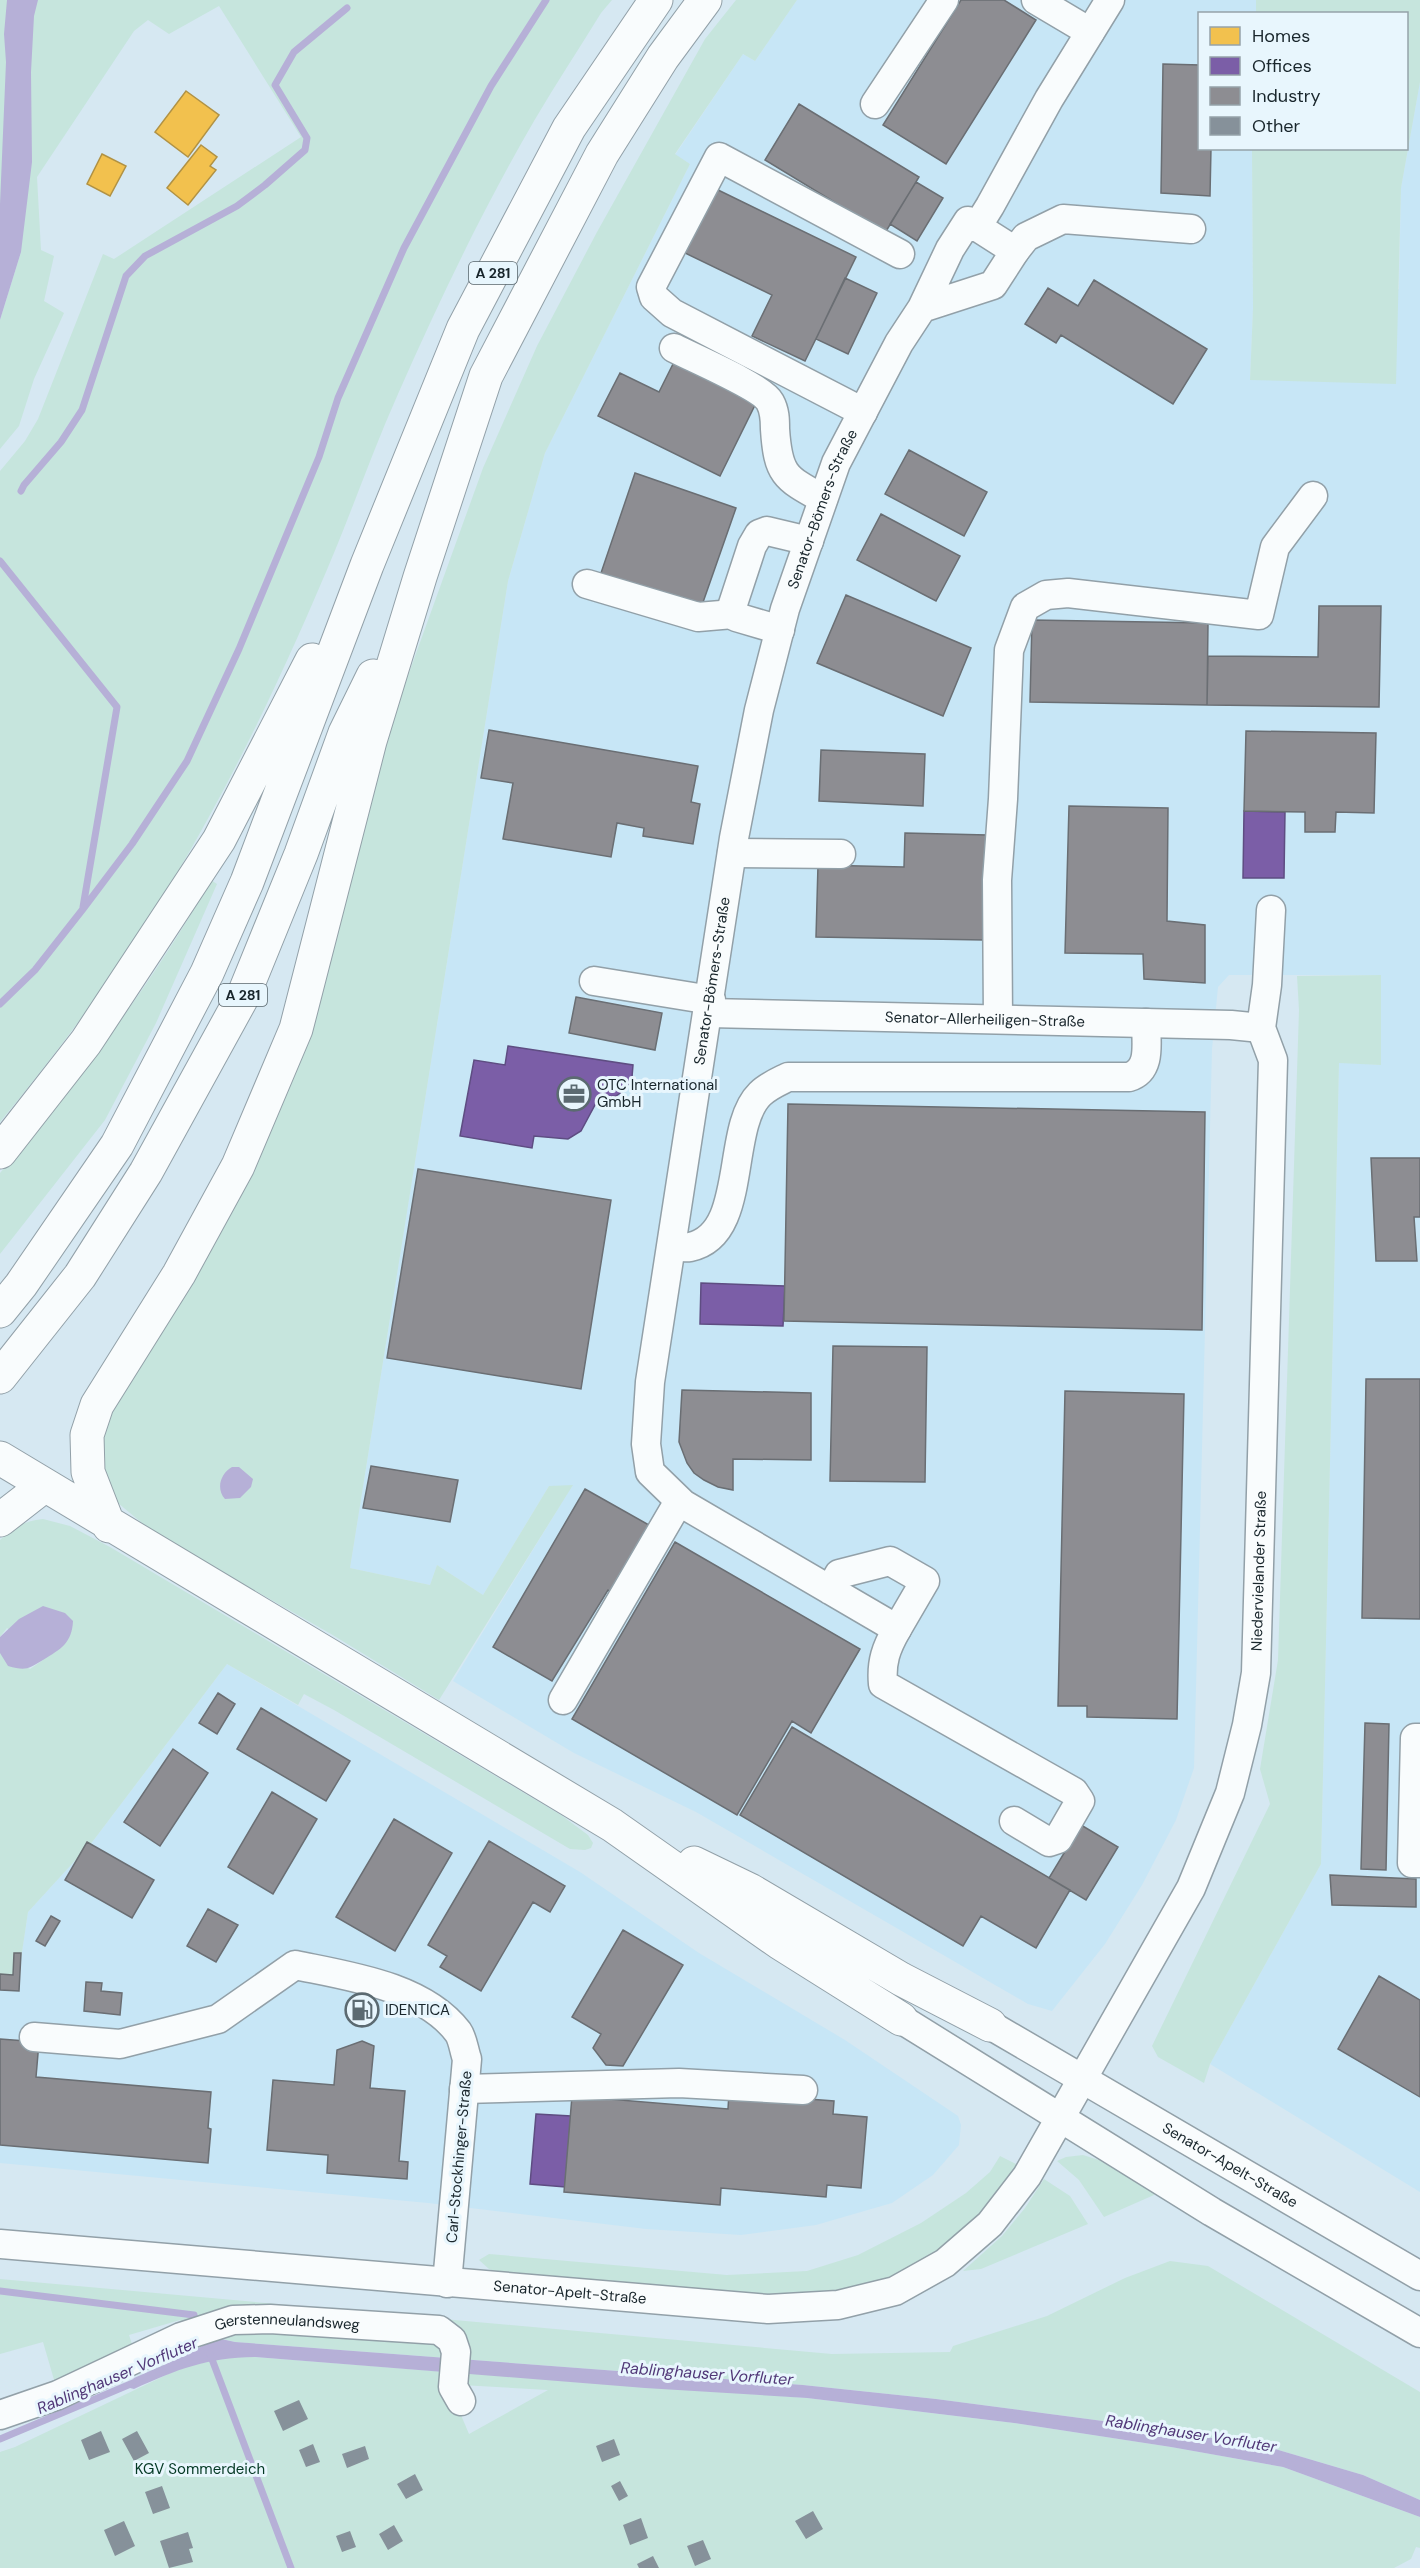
<svg xmlns="http://www.w3.org/2000/svg" width="1420" height="2568" viewBox="0 0 1420 2568" font-family="'DM Sans',sans-serif">
  <rect width="100%" height="100%" fill="#d6e8f2"/>
  <path fill="#c7e6f6" d="M797,0H1256V13L1200,14V148L1252,149L1253,308L1250,380L1399,289L1401,188L1420,82V2192L1210,2064L1321,1864L1339,1062L1381,1065L1380,975H1229L1218,987L1212,1049L1194,1768L1176,1820L1142,1885L1105,1944L1052,2011L1028,2004L696,1812L574,1753L453,1681L572,1486H549L483,1595L437,1565L430,1585L350,1568L508,581L545,453L690,164L675,155L743,54L755,61Z
    M227,1664L580,1872L699,1953L845,2040L958,2116L961,2125L959,2145L933,2175L892,2203L816,2225L741,2235L646,2229L428,2203L0,2163V1978L18,1979L28,1912L93,1841Z"/>
  <path fill="#c6e5dd" d="M0,0H612L601,13C579,49 555,85 534,121C483,209 439,301 398,394C375,445 357,497 336,548C290,659 238,770 177,873C126,961 65,1043 0,1122V471L25,441L38,419L103,254L114,259L301,137L219,6L169,34L148,20L134,31L37,177L41,250L54,256L44,301L64,313L34,379L19,426L0,449V320L21,252L0,301Z
    M736,0H797L755,61L743,54L675,154L690,164L545,453L508,581L350,1568L430,1585L437,1565L483,1595L549,1486L573,1485L439,1700L331,1634L154,1533L118,1503L102,1474L100,1438L111,1408L291,1078L331,960L359,839L401,695L483,468L537,346L597,232L705,39Z
    M1256,0H1420V82L1401,188L1396,384L1250,380L1253,308L1252,149L1406,148V14L1256,13Z
    M211,880L217,884L156,1023L105,1120L0,1254V1173C79,1081 151,985 211,880Z
    M1381,975V1065L1339,1063L1321,1864L1210,2064L1204,2083L1158,2057L1152,2046L1270,1804L1260,1769L1278,1660L1299,1010L1297,976Z
    M43,1519L70,1526L110,1547L561,1815L588,1835L593,1843L591,1848L585,1850L570,1849L334,1710L304,1694L298,1705L227,1664L93,1841L28,1912L18,1979L0,1978V1651L30,1669L43,1660L7,1628L0,1637V1540C14,1527 24,1521 43,1519Z
    M1083,2155L1099,2160L1155,2192L1154,2195L1104,2217L1079,2180L1057,2161L1066,2157Z
    M1000,2156L1016,2164C1008,2183 994,2197 981,2212C900,2310 783,2298 669,2289C614,2284 560,2280 505,2275L489,2269L479,2260L489,2254L727,2275L807,2271L858,2255L921,2223L966,2193L990,2172Z
    M1044,2179L1070,2196L1088,2224L981,2269L963,2271L1002,2236L1025,2208Z
    M1170,2261L1208,2266L1420,2392V2500L1363,2475L1268,2447L1118,2423L936,2399L803,2385L235,2342L186,2330L180,2320L129,2335L133,2347L57,2390L43,2342L0,2354V2279L832,2354L950,2352L953,2346L1047,2316L1125,2278Z
    M230,2357H255L447,2372L450,2389L469,2434L548,2390L461,2385L463,2373L807,2398L1014,2423L1171,2447L1283,2467L1420,2517V2548L1416,2547L1411,2559L1394,2568H0V2452L15,2447L183,2367Z"/>
  <path fill="#b6b0d7" d="M7,0H38L34,16L31,72L32,162L21,252L0,320V204L6,62L4,34Z
    M232,1467H239L253,1479L251,1487L240,1498L225,1499C216,1489 220,1474 232,1467Z
    M43,1606L65,1613L73,1621C72,1643 61,1649 43,1660C28,1669 26,1671 8,1666L0,1653V1637L19,1619Z
    M217,2338L235,2342L803,2385L936,2399L1118,2423L1268,2447L1363,2475L1420,2500V2517L1283,2467L1171,2447L1014,2423L807,2398L645,2388L255,2357C206,2358 178,2369 134,2389L126,2387L134,2378L182,2357Z"/>
  <path fill="#f2c14e" stroke="#b19244" stroke-width="1.5" d="M186,91L219,115L188,157L155,132Z
    M201,145L217,157L210,166L216,170L188,205L167,188Z
    M102,154L126,166L110,196L87,184Z"/>
  <path fill="#7b5ea7" stroke="#5e4d82" stroke-width="1.5" d="M1244,811L1285,812L1284,878H1243Z
    M508,1046L633,1065L632,1077L626,1089L616,1096L603,1097L595,1105L581,1131L568,1139L534,1136L532,1148L460,1136L474,1060L505,1065Z
    M701,1283L785,1286L783,1326L700,1324Z
    M536,2114L571,2116L565,2187L530,2184Z"/>
  <path fill="#8d8d92" stroke="#6a6e73" stroke-width="1.5" d="M961,0H1004L1036,20L946,164L883,125Z
    M1163,64L1200,65V148H1211L1210,196L1161,193Z
    M799,104L919,177L885,233L765,160Z
    M916,182L943,198L917,241L890,224Z
    M714,188L856,257L805,361L752,336L772,295L683,252Z
    M845,278L877,293L848,354L816,339Z
    M1094,280L1207,349L1173,404L1061,335L1056,343L1025,324L1048,288L1078,306Z
    M675,360L757,401L720,476L598,416L620,373L659,392Z
    M909,450L987,492L964,536L885,494Z
    M635,473L736,508L701,608L601,573Z
    M881,514L960,556L936,601L857,560Z
    M846,595L971,648L943,716L817,663Z
    M1319,606H1381L1379,707L1207,705L1208,656L1318,657Z
    M1032,620L1208,623L1207,705L1030,702Z
    M489,730L698,766L691,802L700,804L693,844L643,836L644,828L617,823L611,857L503,839L513,783L481,778Z
    M1246,731L1376,733L1374,813L1336,812L1335,832H1305V812L1244,811Z
    M821,750L925,754L923,806L819,801Z
    M1069,806L1168,808L1167,921L1205,925V983L1144,979L1143,954L1065,953Z
    M905,833L987,835L984,940L816,937L818,865L904,867Z
    M576,997L662,1013L655,1050L569,1033Z
    M788,1104L1205,1112L1202,1330L784,1321Z
    M1371,1158H1420V1217H1414L1417,1261H1376Z
    M418,1169L611,1200L581,1389L387,1358Z
    M833,1346L927,1347L925,1482L830,1481Z
    M1366,1379H1420V1619L1362,1618Z
    M682,1390L811,1393V1460L733,1459V1490L718,1487L704,1480L694,1473L687,1463L679,1442Z
    M1065,1391L1184,1394L1177,1719L1087,1717V1706H1058Z
    M371,1466L458,1480L450,1522L363,1508Z
    M585,1489L649,1525L611,1592L608,1590L552,1681L493,1647Z
    M675,1542L860,1649L811,1733L792,1721L737,1815L572,1719Z
    M218,1693L235,1704L217,1734L199,1723Z
    M261,1708L350,1761L326,1801L237,1749Z
    M1365,1723L1389,1724L1386,1870L1361,1869Z
    M792,1727L1070,1890L1036,1948L981,1916L963,1946L740,1815Z
    M173,1749L208,1773L160,1846L124,1822Z
    M272,1792L317,1819L273,1894L228,1867Z
    M394,1819L452,1853L395,1951L336,1917Z
    M1081,1825L1118,1847L1086,1900L1049,1878Z
    M489,1841L565,1886L550,1912L533,1902L481,1991L440,1967L447,1956L428,1945Z
    M87,1842L154,1880L132,1918L65,1880Z
    M1330,1875L1416,1879V1907L1332,1905Z
    M208,1909L238,1925L216,1962L187,1946Z
    M51,1916L60,1921L45,1946L36,1941Z
    M623,1930L683,1965L623,2066L606,2065L593,2048L601,2034L572,2017Z
    M14,1953H21L19,1991L0,1990V1974L13,1975Z
    M1379,1976L1420,2000V2097L1338,2049Z
    M86,1982L102,1983L101,1991L122,1993L120,2015L84,2011Z
    M0,2039L39,2042L36,2077L211,2092L208,2128L211,2129L208,2163L0,2145Z
    M362,2041L374,2046L370,2088L405,2091L399,2161L408,2162L407,2179L327,2173L328,2155L267,2150L273,2080L334,2085L337,2050Z
    M729,2093L834,2101L833,2114L867,2117L861,2188L827,2185L826,2197L721,2188L720,2205L564,2192L572,2096L728,2109Z"/>
  <g fill="none" stroke-linecap="round" stroke-linejoin="round">
    <path stroke="#b6b0d7" stroke-width="7" d="M21,491L24,485L61,442L82,410L126,276L145,256L237,206L265,185L305,150L307,138L275,85L294,52L347,8
      M0,561L117,707L83,907
      M0,1004L35,970L83,909L132,844L187,761L239,649L319,457L338,398L404,248L491,86L546,0
      M0,2291L194,2315
      M210,2354L291,2568
      M0,2439L133,2383"/>
  </g>
  <path fill="#86919a" d="M299,2400L308,2419L283,2431L274,2411Z
    M101,2431L110,2452L89,2460L81,2440Z
    M137,2431L149,2453L134,2461L122,2439Z
    M614,2439L620,2455L602,2462L596,2446Z
    M313,2444L320,2462L306,2467L299,2450Z
    M365,2446L369,2459L347,2468L342,2454Z
    M415,2474L423,2490L406,2499L397,2484Z
    M620,2481L628,2496L619,2501L611,2486Z
    M162,2486L170,2508L153,2514L145,2492Z
    M813,2511L823,2529L806,2539L795,2521Z
    M641,2518L648,2538L630,2545L623,2525Z
    M124,2521L135,2546L115,2556L104,2530Z
    M394,2525L403,2541L388,2550L379,2534Z
    M350,2531L356,2547L342,2552L336,2536Z
    M188,2532L193,2548L189,2549L193,2562L169,2568L160,2541Z
    M703,2540L711,2559L695,2566L687,2546Z
    M653,2556L659,2568H639L637,2564Z"/>
  <g fill="none" stroke-linecap="round" stroke-linejoin="round">
    <g stroke="#92a0a8" stroke-width="31">
      <g id="minor">
        <path d="M1036,0L1090,32"/>
        <path d="M875,104L944,0"/>
        <path d="M977,227L990,206L1049,99L1110,0"/>
        <path d="M1015,251L1026,237L1063,219L1191,229"/>
        <path d="M674,348C693,358 762,387 770,402C775,411 775,420 775,429C778,475 785,478 823,499"/>
        <path d="M863,412L672,313L654,297L651,287L719,157L900,254"/>
        <path d="M587,584L698,617L733,614"/>
        <path d="M780,630L736,617L733,614L732,607L752,546L759,534L767,531L809,541"/>
        <path d="M732,853L841,854"/>
        <path d="M594,981L711,1000"/>
        <path id="s1" d="M709,1013L1231,1025L1261,1028"/>
        <path d="M998,1019L997,880L1003,799L1009,650L1025,607L1046,595L1068,593L1259,615L1275,547L1313,496"/>
        <path d="M672,1246C678,1247 685,1248 690,1247C749,1235 725,1128 760,1094C768,1086 778,1082 788,1077H1129C1152,1070 1146,1042 1146,1023"/>
        <path id="s2" d="M830,1590L839,1574L890,1561L925,1581L897,1629L683,1504L650,1472L646,1444L650,1382L734,838L759,710L785,609L836,463L899,343L922,308L950,249L968,221L1015,251L993,285L922,308"/>
        <path d="M897,1629C886,1648 881,1662 883,1684L1074,1792L1080,1801L1058,1839L1049,1842L1014,1821"/>
        <path d="M563,1700L679,1501"/>
        <path d="M1420,1738H1415L1412,1863H1420"/>
        <path d="M901,2019L1212,2212L1420,2333"/>
        <path id="s3" d="M990,2025L1420,2276"/>
        <path d="M34,2037L120,2044L218,2019L295,1965C348,1976 423,1986 458,2032C463,2039 464,2051 467,2059L447,2283"/>
        <path d="M464,2089L679,2083L803,2090"/>
        <path id="s4" d="M0,2244L768,2309L838,2305L895,2291L945,2263L990,2224L1027,2176L1191,1888L1230,1793L1247,1725L1256,1673L1273,1060L1261,1028L1267,985L1271,910"/>
        <path id="s5" d="M0,2415L58,2395L181,2337L233,2320L270,2319L439,2330L452,2340L456,2352L453,2387L461,2401"/>
      </g>
    </g>
    <g stroke="#92a0a8" stroke-width="35">
      <path id="highway" d="M0,1152L86,1042L219,840L312,660
        M0,1311L21,1285L117,1145L207,973L247,882L367,565L463,329L569,128L656,0
        M0,1377L80,1276L146,1172L244,994L301,854L345,733L373,676
        M0,1458L612,1825L780,1943L901,2019
        M0,1520L45,1485
        M109,1526L88,1472L87,1435L97,1405L179,1274L238,1166L296,1029L370,741L420,577L486,376L602,154L663,57L705,0
        M694,1863L750,1890L901,1979L990,2025"/>
    </g>
    <use href="#minor" stroke="#f9fcfd" stroke-width="28"/>
    <use href="#highway" stroke="#f9fcfd" stroke-width="33"/>
  </g>
  <defs>
    <g id="office-ring" transform="scale(1.725)"><circle r="9.5" fill="#e8f6fd" stroke="#5b6a71" stroke-width="1.5"/><path d="M-6-3h4V-5.5h4V-3h4V5H-6ZM-1-4.5V-3h2v-1.5ZM-6 0V1H6V0Z" fill="#5b6a71"/></g>
    <g id="fuel-ring" transform="scale(1.725)"><circle r="9.5" fill="#e8f6fd" stroke="#5b6a71" stroke-width="1.5"/><path d="M-5.5-6h7V0h2V4h1.3V-2.5L3-4.5l.8-.8L6-3V5H2.5V1h-1V6h-7ZM-4.2-4.7v3.2H.2V-4.7Z" fill="#5b6a71"/></g>
  </defs>
  <g fill-rule="evenodd">
    <use href="#office-ring" x="574" y="1094"/>
    <use href="#fuel-ring" x="362" y="2010"/>
  </g>
  <g text-anchor="middle" stroke-width="6" stroke-linejoin="round" paint-order="stroke">
    <g fill="#e8f6fd" stroke="#57646b" stroke-width="1.5">
      <rect x="469" y="262" width="48" height="22" rx="4.5"/>
      <rect x="219" y="984" width="48" height="22" rx="4.5"/>
    </g>
    <g font-size="14" font-weight="bold" fill="#19262c">
      <text x="493" y="278">A 281</text>
      <text x="243" y="1000">A 281</text>
    </g>
    <g font-size="15" fill="#19262c" stroke="#e8f6fd">
      <text dy="5" stroke="none"><textPath href="#s2" startOffset="1443">Senator-Bömers-Straße</textPath></text>
      <text dy="5" stroke="none"><textPath href="#s2" startOffset="957">Senator-Bömers-Straße</textPath></text>
      <text dy="5" stroke="none"><textPath href="#s1" startOffset="276">Senator-Allerheiligen-Straße</textPath></text>
      <text dy="5" stroke="none"><textPath href="#s4" startOffset="1736">Niedervielander Straße</textPath></text>
      <text transform="translate(459 2157) rotate(-85)" y="5">Carl-Stockhinger-Straße</text>
      <text dy="5" stroke="none"><textPath href="#s3" startOffset="278">Senator-Apelt-Straße</textPath></text>
      <text dy="5" stroke="none"><textPath href="#s4" startOffset="572">Senator-Apelt-Straße</textPath></text>
      <text dy="5" stroke="none"><textPath href="#s5" startOffset="306">Gerstenneulandsweg</textPath></text>
    </g>
    <g font-size="15" fill="#19262c" stroke="#e8f6fd" text-anchor="start">
      <text x="597" y="1090">OTC International<tspan x="597" dy="17">GmbH</tspan></text>
      <text x="385" y="2015">IDENTICA</text>
    </g>
    <g font-size="15" fill="#043924" stroke="#e8f6fd">
      <text x="200" y="2474">KGV Sommerdeich</text>
    </g>
    <g font-size="16" font-style="italic" fill="#513878" stroke="#e8f6fd">
      <text transform="translate(707 2373) rotate(4)" y="6">Rablinghauser Vorfluter</text>
      <text transform="translate(117 2375) rotate(-23)" y="6">Rablinghauser Vorfluter</text>
      <text transform="translate(1191 2433) rotate(9)" y="6">Rablinghauser Vorfluter</text>
    </g>
  </g>
  <rect x="1198" y="12" width="210" height="138" fill="#e8f6fd" stroke="#95a3a9" stroke-width="1.5"/>
  <rect x="1210" y="27" width="30" height="18" fill="#f2c14e" stroke="#95a3a9" stroke-width="1.5"/>
  <text x="1252" y="42" font-size="18" fill="#19262c">Homes</text>
  <rect x="1210" y="57" width="30" height="18" fill="#7b5ea7" stroke="#95a3a9" stroke-width="1.5"/>
  <text x="1252" y="72" font-size="18" fill="#19262c">Offices</text>
  <rect x="1210" y="87" width="30" height="18" fill="#8d8d92" stroke="#95a3a9" stroke-width="1.5"/>
  <text x="1252" y="102" font-size="18" fill="#19262c">Industry</text>
  <rect x="1210" y="117" width="30" height="18" fill="#86919a" stroke="#95a3a9" stroke-width="1.5"/>
  <text x="1252" y="132" font-size="18" fill="#19262c">Other</text>
</svg>
